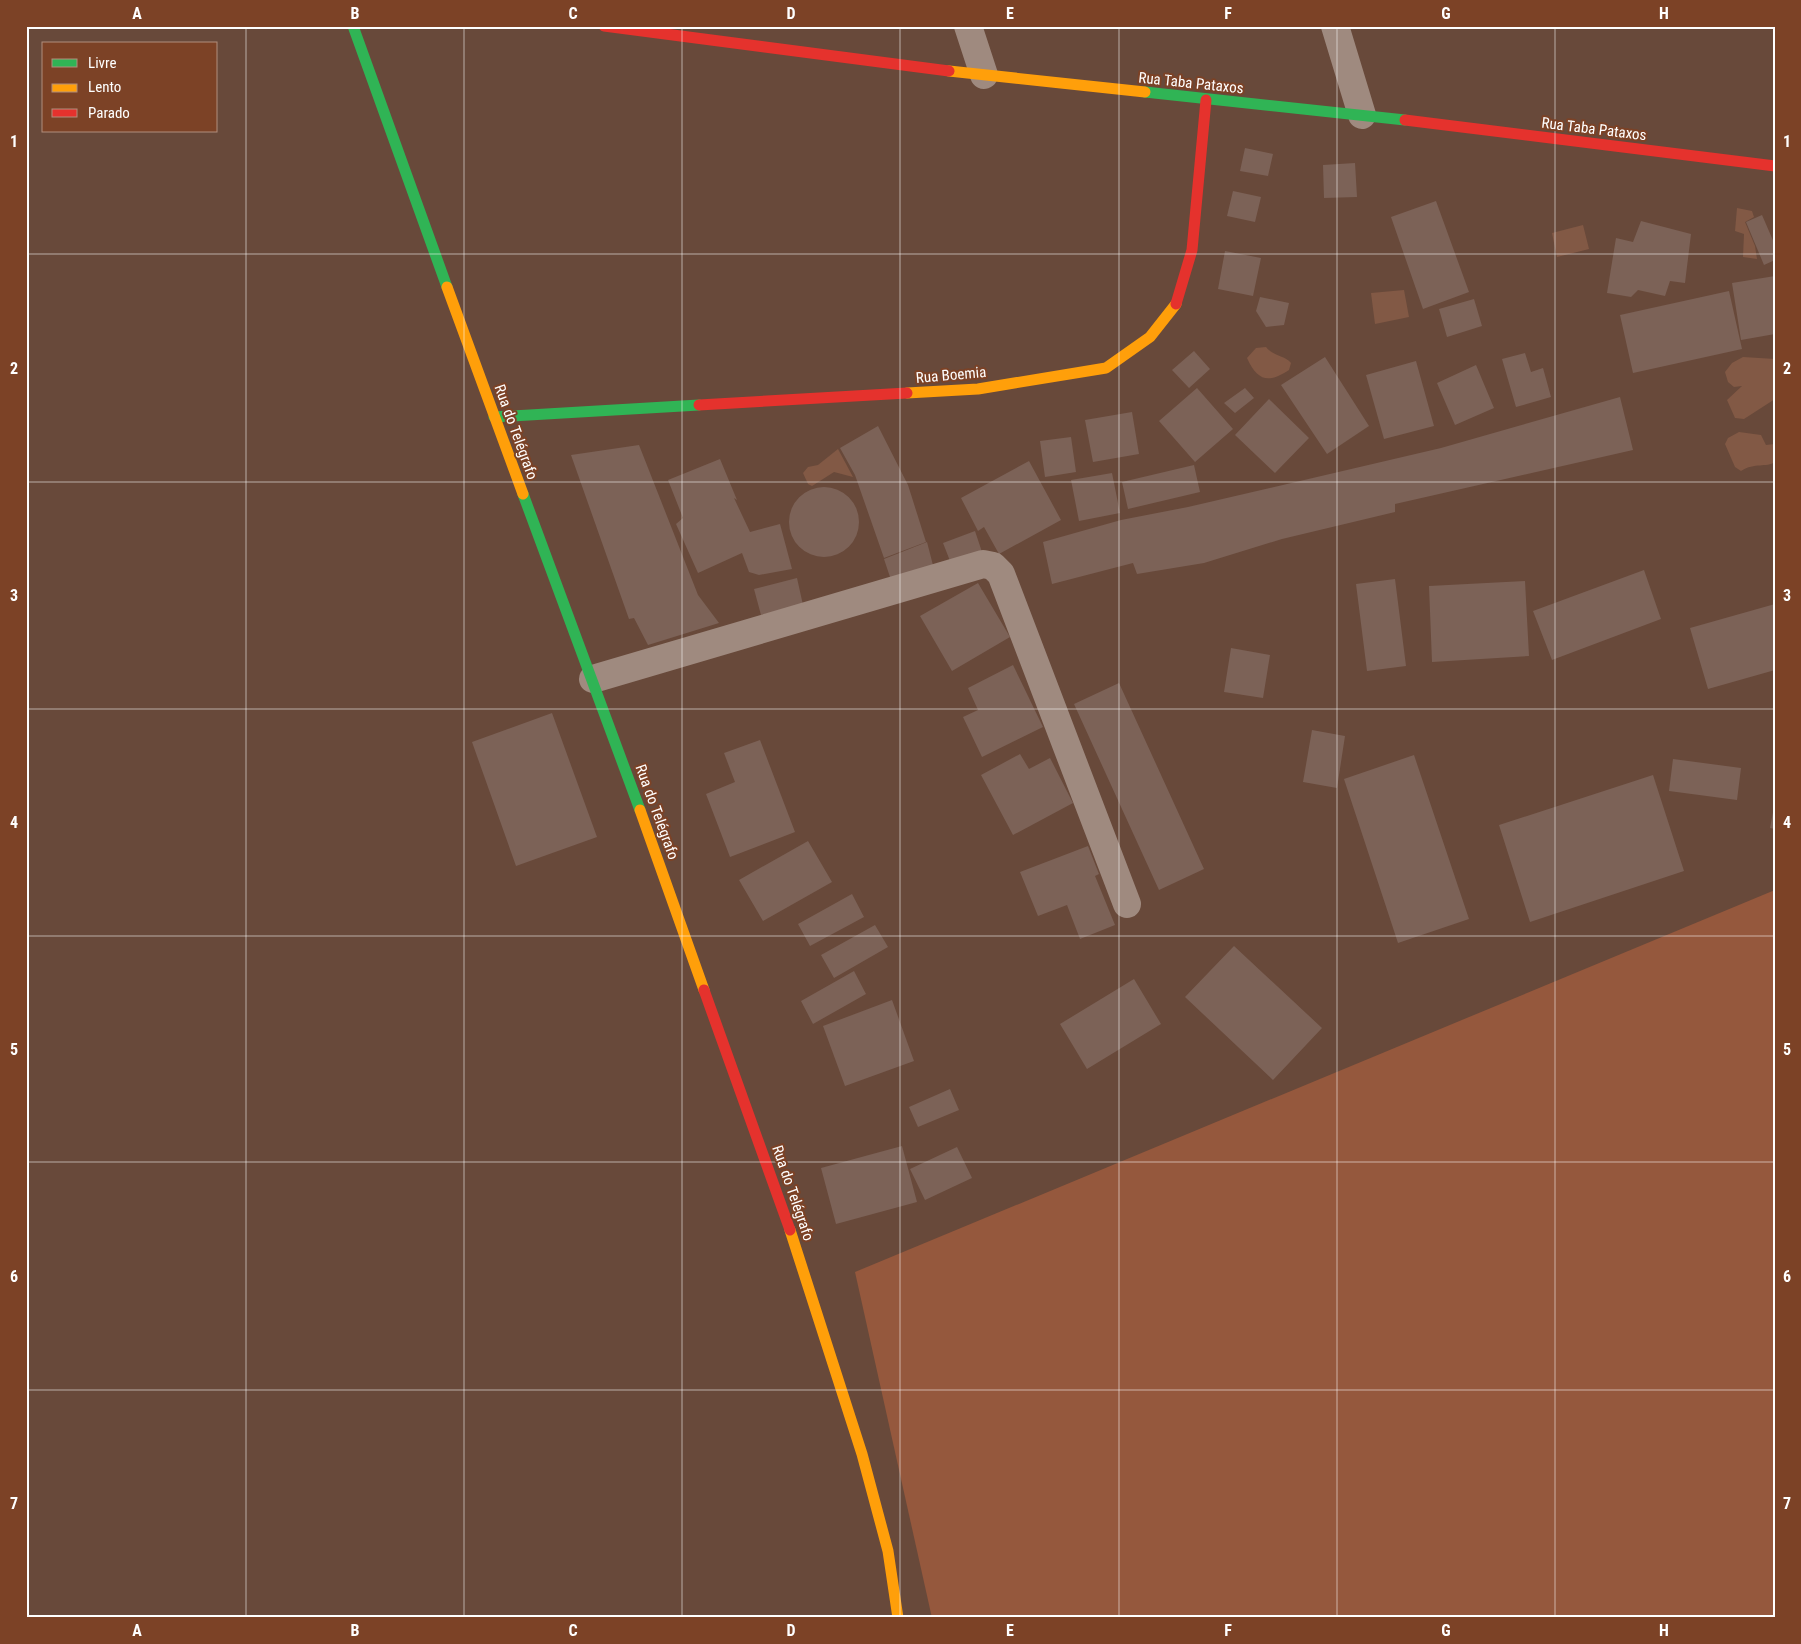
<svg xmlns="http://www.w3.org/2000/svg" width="1801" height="1644" viewBox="0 0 1801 1644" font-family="'Roboto Condensed',sans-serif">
  <rect width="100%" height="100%" fill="#68493a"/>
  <path fill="#95583d" d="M1775,890V1618H932L855,1272Z"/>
  <path fill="#825945" d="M1737,208L1752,211L1754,217L1745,222L1755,246L1757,259L1743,257L1744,234L1735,231Z
    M1583,225L1589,249L1557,257L1552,233Z
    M1404,290L1409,317L1375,324L1371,293Z
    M1266,347C1274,357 1285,355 1291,363L1289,370C1269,383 1258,382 1247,358L1256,348Z
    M1743,357L1775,359V399L1744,419L1735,418L1727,400L1742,386L1734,387L1728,382L1725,372L1732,363Z
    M1739,432L1761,435L1766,445L1775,444V462C1766,468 1755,462 1741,471L1735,467L1725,444L1728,438Z
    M838,449L853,477L834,472L812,486L808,484L803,473L808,467L818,465Z"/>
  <path fill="#7c6257" d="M1245,148L1273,154L1268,176L1240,171Z
    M1355,163L1357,197L1324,198L1323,165Z
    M1233,191L1261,197L1255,222L1227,216Z
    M1436,201L1469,292L1423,309L1391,217Z
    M1762,215L1775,245V260L1764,265L1746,222Z
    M1641,221L1691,234L1685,283L1670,281L1665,296L1638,290L1631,297L1607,293L1616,238L1633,242Z
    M1225,251L1261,258L1253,296L1218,289Z
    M1775,276V334L1741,340L1732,283Z
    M1729,291L1742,349L1633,373L1620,315Z
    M1260,297L1289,303L1284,325L1266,327L1256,311Z
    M1474,299L1482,326L1447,337L1439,309Z
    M1194,351L1210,369L1189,388L1172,370Z
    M1525,353L1531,372L1543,368L1551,397L1516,407L1502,359Z
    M1325,357L1369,426L1327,454L1281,385Z
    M1416,361L1434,426L1384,439L1366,375Z
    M1476,365L1494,408L1455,425L1437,383Z
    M1197,388L1233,429L1195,462L1159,421Z
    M1245,388L1254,398L1235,413L1224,403Z
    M1620,397L1633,450L1395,504V512L1282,539L1204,563L1137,574L1133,563L1052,584L1043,542L1121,520L1188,507L1441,448Z
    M1269,399L1309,438L1275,473L1235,435Z
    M1132,412L1139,454L1093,462L1085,420Z
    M878,426L908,485L926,542L884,558L855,475L840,448Z
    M1071,437L1076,472L1045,477L1040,441Z
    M639,445L698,595L719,623L648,645L634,618L629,619L571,455Z
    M720,459L737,500L734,498L750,532L780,524L792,569L759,575L749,572L742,553L698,573L676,524L683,518L668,480Z
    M1029,461L1061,520L999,554L984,527L978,531L961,498Z
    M1194,465L1200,492L1128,509L1122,482Z
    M1112,473L1120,513L1079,521L1071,480Z
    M789 522a35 35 0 1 1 70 0a35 35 0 1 1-70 0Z
    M975,531L983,555L952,566L943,543Z
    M927,542L935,573L894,589L884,559Z
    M1644,570L1661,619L1552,660L1533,611Z
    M797,578L803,605L761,615L754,589Z
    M1395,579L1406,666L1367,671L1356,584Z
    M1525,581L1529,656L1432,662L1429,586Z
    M978,583L1010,637L952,671L920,616Z
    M1775,604V670L1708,689L1690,628Z
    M1231,648L1270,655L1263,698L1224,692Z
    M1013,665L1043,727L982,757L963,717L978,710L968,688Z
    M1119,683L1204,869L1159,890L1074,704Z
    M552,713L597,837L516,866L472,742Z
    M1312,730L1345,736L1337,788L1303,782Z
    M760,740L795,832L730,857L706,794L735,782L724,753Z
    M1020,754L1029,769L1050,758L1073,803L1013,835L981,775Z
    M1414,755L1469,919L1398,943L1344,779Z
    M1673,759L1741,768L1737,800L1669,791Z
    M1653,775L1684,871L1530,922L1499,825Z
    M1774,807L1775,808V829L1770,828Z
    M808,841L832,882L763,921L739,880Z
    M1088,846L1099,874L1095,876L1115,925L1080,939L1067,905L1038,916L1020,872Z
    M852,894L864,917L810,946L798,924Z
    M875,925L888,947L834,978L821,955Z
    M1234,946L1322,1028L1273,1080L1185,997Z
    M854,971L866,994L813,1024L801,1001Z
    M1134,979L1161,1024L1087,1069L1060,1024Z
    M892,1000L914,1061L845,1086L823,1026Z
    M950,1089L959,1110L918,1127L909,1107Z
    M902,1146L917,1202L836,1224L821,1168Z
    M957,1147L972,1178L925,1200L910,1169Z"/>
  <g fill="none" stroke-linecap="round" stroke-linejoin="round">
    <path stroke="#9f8a7f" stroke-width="28" d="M968,26L984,75
      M1335,26L1362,115
      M593,679L983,564L993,566L1001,574L1127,904"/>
    <path stroke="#30b455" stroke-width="11" d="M353,26L447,287
      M1145,92L1405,120
      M494,417L699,405
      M523,494L640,810"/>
    <path stroke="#ff9f0a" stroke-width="11" d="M949,71L1145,92
      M447,287L523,494
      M907,393L978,389L1106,368L1150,337L1176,304
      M640,810L704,990
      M790,1230L862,1454L888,1551L898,1618"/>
    <path stroke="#e5322d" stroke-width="11" d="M604,26L949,71
      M1405,120L1775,166
      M1176,304L1192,250L1206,100
      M699,405L907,393
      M704,990L790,1230"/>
  </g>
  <path fill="none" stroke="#fff" stroke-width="1" stroke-opacity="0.55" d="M246,26V1618M464,26V1618M682,26V1618M900,26V1618M1119,26V1618M1337,26V1618M1555,26V1618M26,254H1775M26,482H1775M26,709H1775M26,936H1775M26,1162H1775M26,1390H1775"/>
  <g text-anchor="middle" stroke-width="4" stroke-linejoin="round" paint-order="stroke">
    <g font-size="15" fill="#fff" stroke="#7c4226">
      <text transform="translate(1191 83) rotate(6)" y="5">Rua Taba Pataxos</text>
      <text transform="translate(1594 129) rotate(7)" y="5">Rua Taba Pataxos</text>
      <text transform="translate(951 375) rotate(-5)" y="5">Rua Boemia</text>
      <text transform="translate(516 432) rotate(70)" y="5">Rua do Telégrafo</text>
      <text transform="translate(657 812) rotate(70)" y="5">Rua do Telégrafo</text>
      <text transform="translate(793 1193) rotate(71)" y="5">Rua do Telégrafo</text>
    </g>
  </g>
  <rect width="1801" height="1644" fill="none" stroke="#7c4226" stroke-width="55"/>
  <rect x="42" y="42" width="175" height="90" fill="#7c4226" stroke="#b08e7d"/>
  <rect x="52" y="59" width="25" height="8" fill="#30b455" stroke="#b08e7d"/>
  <text x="88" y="68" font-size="15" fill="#ffffff">Livre</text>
  <rect x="52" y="84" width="25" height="8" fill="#ff9f0a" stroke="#b08e7d"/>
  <text x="88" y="92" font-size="15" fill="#ffffff">Lento</text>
  <rect x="52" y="109" width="25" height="8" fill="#e5322d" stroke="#b08e7d"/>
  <text x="88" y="118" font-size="15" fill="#ffffff">Parado</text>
  <rect x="28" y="28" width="1746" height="1588" fill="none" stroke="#fff" stroke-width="2"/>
  <g font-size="16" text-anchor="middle" font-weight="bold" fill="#fff">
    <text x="137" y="19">A</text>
    <text x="355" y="19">B</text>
    <text x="573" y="19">C</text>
    <text x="791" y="19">D</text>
    <text x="1010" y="19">E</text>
    <text x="1228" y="19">F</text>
    <text x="1446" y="19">G</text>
    <text x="1664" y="19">H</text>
    <text x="14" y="147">1</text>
    <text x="1787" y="147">1</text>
    <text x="14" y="374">2</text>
    <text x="1787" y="374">2</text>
    <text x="14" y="601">3</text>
    <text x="1787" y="601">3</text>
    <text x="14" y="828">4</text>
    <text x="1787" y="828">4</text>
    <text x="14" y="1055">5</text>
    <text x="1787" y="1055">5</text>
    <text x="14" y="1282">6</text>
    <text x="1787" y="1282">6</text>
    <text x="14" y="1509">7</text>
    <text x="1787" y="1509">7</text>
    <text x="137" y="1636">A</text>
    <text x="355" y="1636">B</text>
    <text x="573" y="1636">C</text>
    <text x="791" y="1636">D</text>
    <text x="1010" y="1636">E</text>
    <text x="1228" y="1636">F</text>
    <text x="1446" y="1636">G</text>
    <text x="1664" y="1636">H</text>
  </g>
</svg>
